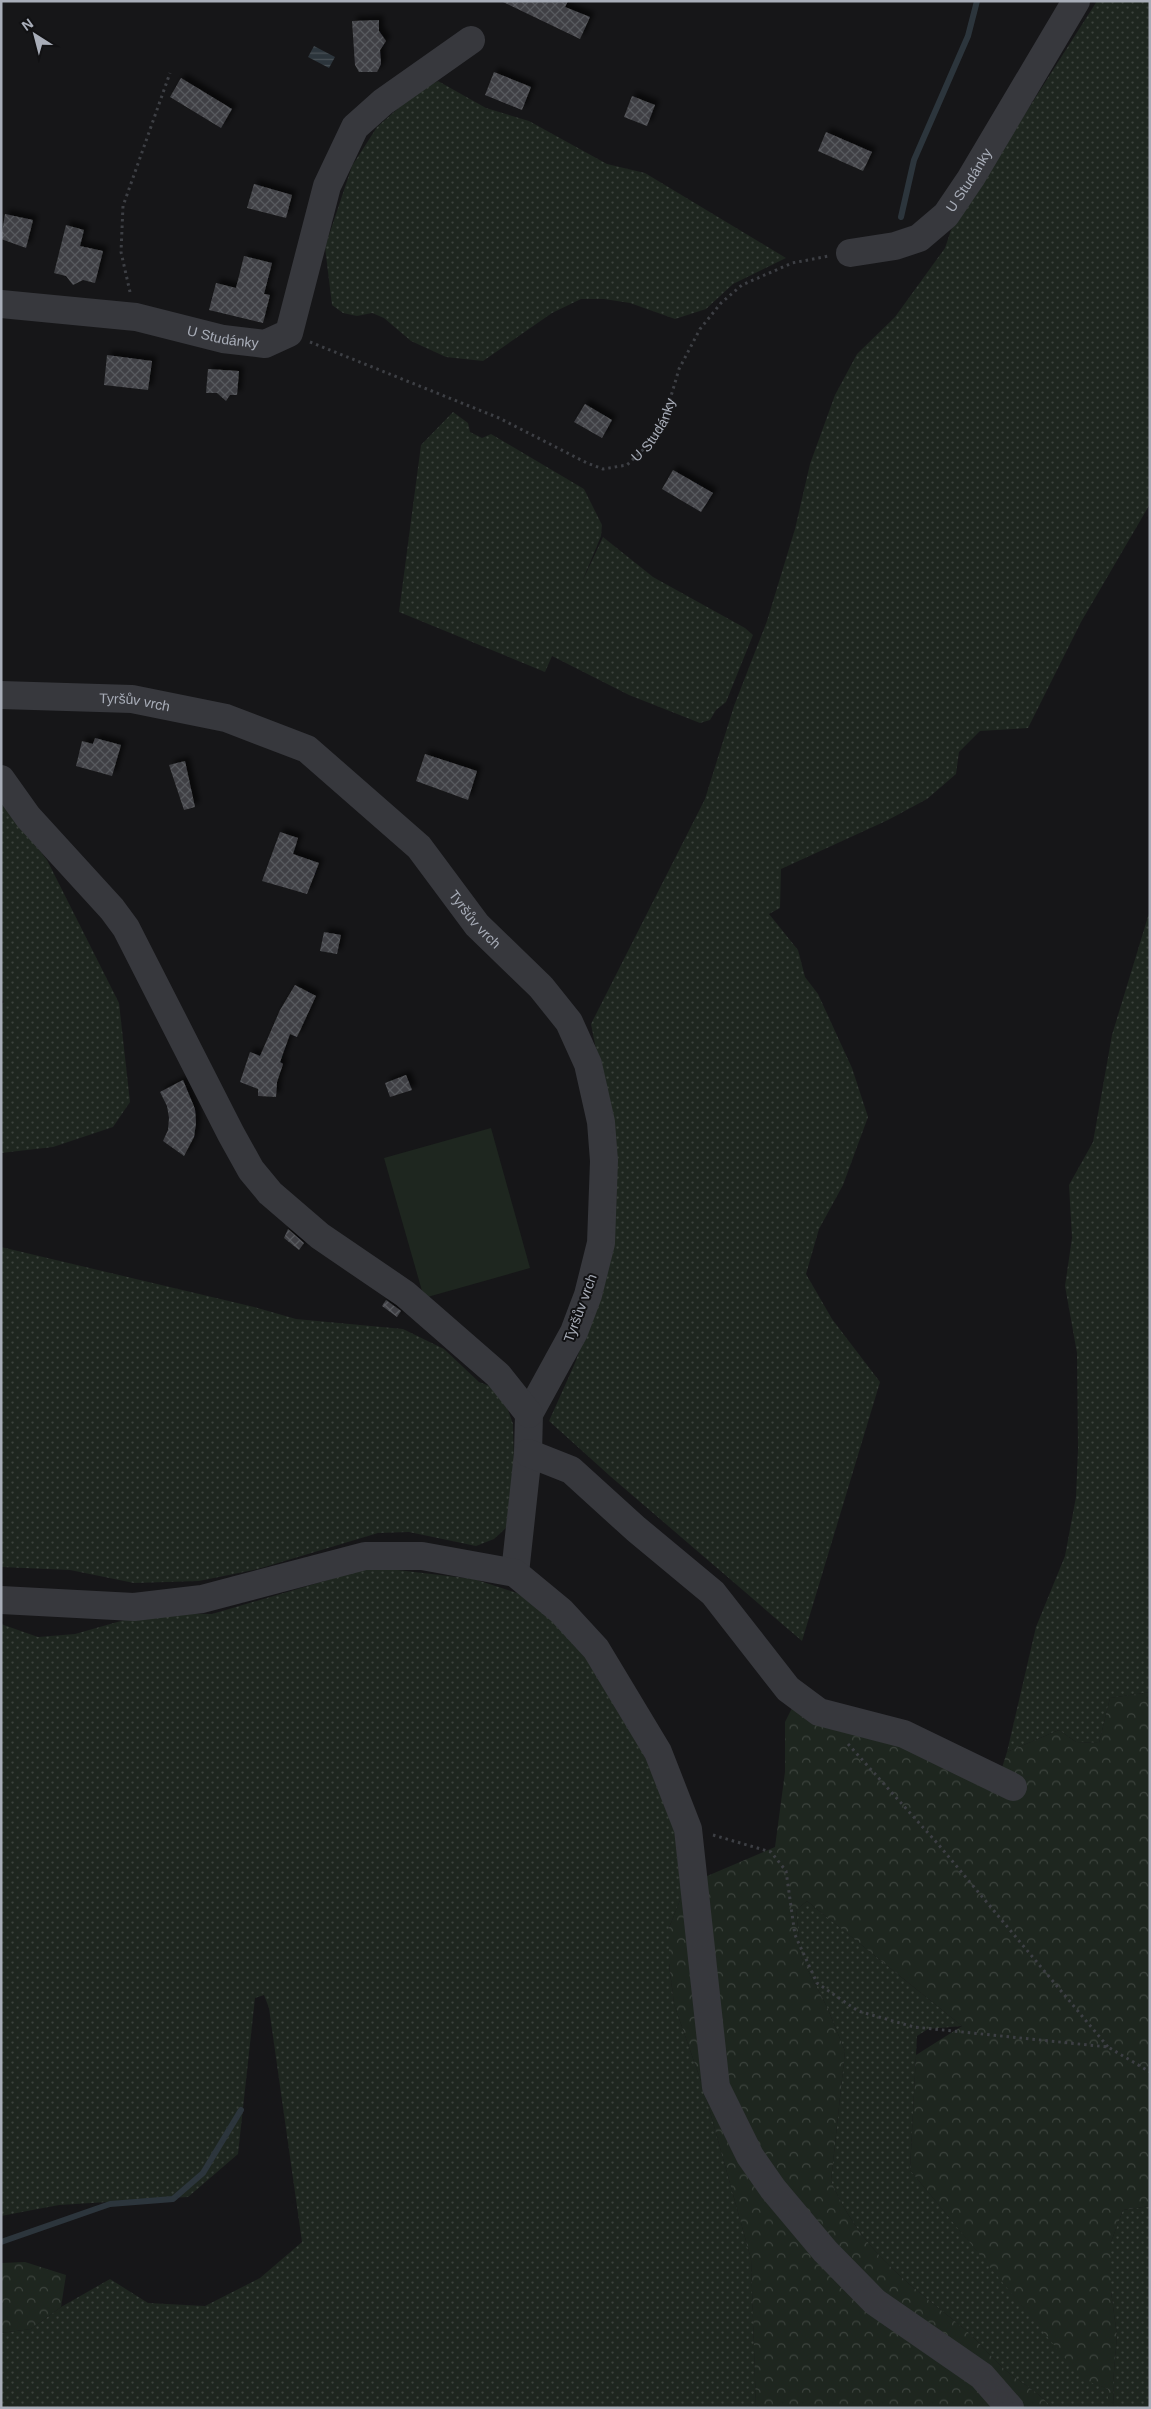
<svg xmlns="http://www.w3.org/2000/svg" width="1151" height="2409" viewBox="0 0 1151 2409" font-family="Arial,sans-serif">
  <defs>
    <pattern id="grass-dots" width="8" height="8" patternUnits="userSpaceOnUse" patternTransform="scale(1.25)"><rect width="8" height="8" fill="#1e261f"/><path d="M2 2h.1M6 6h.1" fill="none" stroke="#3c433d" stroke-width="1.8" stroke-linecap="round"/></pattern>
    <pattern id="forest-crowns" width="20" height="18" patternUnits="userSpaceOnUse" patternTransform="scale(1.25)"><rect width="20" height="18" fill="#1e261f"/><path d="M2 6a3 3 0 1 1 6 0M12 15a3 3 0 1 1 6 0" fill="none" stroke="#3c433d"/></pattern>
    <pattern id="water-rules" width="6" height="5" patternUnits="userSpaceOnUse" patternTransform="scale(1.25)"><rect width="6" height="5" fill="#2c353c"/><path d="M0 2.5h6" fill="none" stroke="#485056"/></pattern>
    <pattern id="building-cross-hatch" width="8" height="8" patternUnits="userSpaceOnUse" patternTransform="scale(1.25)"><rect width="8" height="8" fill="#404145"/><path d="M0 0l8 8M0 8l8-8" fill="none" stroke="#595a5e"/></pattern>
    <filter id="shadow"><feDropShadow dx="4.5" dy="-4.5" stdDeviation="2.5" flood-color="#0009"/></filter>
  </defs>
  <rect width="100%" height="100%" fill="#161618"/>
  <path fill="url(#grass-dots)" d="M1097,1H1150V504L1081,622L1028,728L980,731L959,752L956,774L927,799L888,820L781,869L780,908L769,914L798,950L805,977L818,994L852,1068L868,1117L843,1185L819,1229L806,1274L832,1319L880,1382L802,1641L610,1476L549,1421L575,1363L605,1281L610,1121L591,1024L705,799L734,706L767,621L795,529L810,464L835,395L857,354L895,317L945,248L951,230Z
    M438,81L486,108L529,121L607,164L645,173L786,258L733,284L706,309L675,319L630,303L604,299H581L552,313L483,361L446,357L411,341L384,318L372,313L357,316L343,313L332,305L325,247L352,166L377,127L418,91Z
    M453,412L468,423L470,432L482,438L491,434L584,489L602,525L601,536L582,582L603,537L653,577L745,628L753,635L726,702L716,710L710,720L700,723L629,695L552,656L545,672L399,612L421,445Z
    M1,800L47,860L119,1003L130,1102L113,1127L53,1147L1,1153V1005L4,1002L1,999Z
    M1150,910V1692L1110,1698L1099,1743L1076,1742L1059,1730L1007,1752L1036,1627L1065,1556L1076,1497L1078,1449L1077,1353L1065,1286L1072,1238L1069,1185L1093,1142L1112,1035Z
    M1,1247L254,1307L296,1319L403,1329L444,1349L479,1382L495,1388L505,1401L513,1424L514,1462L507,1527L494,1539L476,1546L409,1532L378,1533L258,1569L199,1581L134,1583L70,1570L1,1567Z
    M372,1567L474,1579L517,1593L540,1608L603,1676L676,1816L686,1885L669,1928V1964L674,2004L704,2090L751,2259L756,2408H1V2333L31,2329L61,2307L110,2279L148,2303L205,2306L260,2278L302,2242L269,2008L264,1995L255,1998L238,2154L188,2197L59,2205L1,2216V1624L38,1637L75,1634L149,1613L212,1614Z
    M807,1901L962,2026L928,2029L917,2036L910,2170L1082,2378L1108,2389V2408H1052C1037,2390 1018,2382 1002,2367C988,2354 976,2338 961,2326C906,2282 860,2249 831,2181L845,2051L827,2007L801,1957L796,1910Z
    M1150,2206V2408H1114L1113,2383L1117,2336L1111,2291V2242L1123,2210Z"/>
  <path fill="url(#forest-crowns)" d="M1150,1692V2206L1123,2210L1111,2242V2291L1117,2336L1113,2383L1114,2408H1108V2389L1082,2379L910,2170L916,2055L962,2026L807,1901L796,1910L801,1957L827,2007L845,2051L831,2181C860,2249 906,2282 961,2326C976,2338 988,2354 1002,2367C1018,2382 1037,2390 1052,2408H756L751,2259L704,2090L674,2004L669,1963V1928L686,1885L775,1847L785,1772V1722L793,1706L910,1749L995,1790L1007,1752L1059,1730L1076,1742L1099,1743L1110,1698Z
    M25,2262L66,2275L61,2307L31,2329L1,2333V2263Z"/>
  <path fill="#1e261f" d="M491,1128L530,1268L424,1298L384,1158Z"/>
  <path fill="url(#water-rules)" d="M314,46L335,57L329,68L308,57Z"/>
  <g fill="none" stroke-linecap="round" stroke-linejoin="round">
    <path stroke="#2c353c" stroke-width="6" d="M901,217L914,160L968,36L977,1
      M1,2242L110,2204L173,2199L203,2173L241,2110"/>
  </g>
  <path fill="url(#building-cross-hatch)" filter="url(#shadow)" d="M501,1H568L565,7L590,17L580,39Z
    M379,20V31L386,41L380,50L381,64L377,72H359L355,65L352,21Z
    M494,72L531,87L522,110L485,95Z
    M181,78L232,109L221,128L170,97Z
    M632,96L655,105L647,126L624,117Z
    M826,132L872,152L863,171L818,151Z
    M254,184L292,195L286,218L247,208Z
    M5,214L33,220L26,248L1,239Z
    M66,225L84,230L80,246L103,251L95,283L83,280L73,285L66,276L54,273Z
    M244,256L272,263L264,294L270,295L263,323L209,310L216,283L236,288Z
    M107,355L152,361L148,390L104,385Z
    M208,369L239,371L237,395H230L226,401L217,393H206Z
    M585,404L612,420L602,438L574,422Z
    M673,470L713,493L701,512L662,489Z
    M95,738L121,745L112,776L76,766L82,741L93,744Z
    M425,754L477,771L468,800L416,781Z
    M185,761L195,807L184,810L169,765Z
    M280,832L298,838L293,854L319,863L307,894L262,881Z
    M324,932L341,935L337,954L320,951Z
    M295,985L316,996L297,1037L290,1034L280,1062L283,1064L277,1082L276,1097L258,1096V1089L240,1082L250,1052L260,1056L280,1010Z
    M406,1075L412,1090L390,1097L385,1083Z
    M183,1080L195,1109L196,1123L194,1137L184,1156L163,1141L168,1130L169,1118L167,1106L160,1092Z
    M288,1229L304,1243L299,1250L284,1238Z
    M386,1300L401,1311L397,1317L382,1306Z"/>
  <g fill="none" stroke-linecap="round" stroke-linejoin="round">
    <g stroke="#3d3f44" stroke-width="3" stroke-dasharray="2.5 4" stroke-linecap="butt">
      <path d="M130,292L121,252L123,206L170,73"/>
      <path id="s1" d="M310,342L499,418L587,463L603,469L627,465L647,446L664,420L679,369L700,329L721,303L742,285L792,263L829,256"/>
      <path d="M848,1744L938,1844L1108,2047"/>
      <path d="M713,1835L771,1852L786,1871L795,1935L817,1983L858,2011L914,2027L1108,2047L1150,2072"/>
    </g>
    <g stroke="#37383d" stroke-width="28">
      <path id="s2" d="M850,253L895,246L919,238L946,215L971,178L1076,1"/>
      <path id="s3" d="M1,304L136,317L223,339L265,344L289,333L327,186L355,127L383,102L471,40"/>
      <path id="s4" d="M1,695L132,699L226,718L307,749L419,847L477,925L541,987L569,1022L588,1064L601,1122L604,1161L601,1243L588,1295L574,1332L529,1414L528,1453L515,1573"/>
      <path d="M1,779L28,817L112,909L126,928L231,1134L251,1170L270,1193L320,1236L405,1294L498,1375L529,1414"/>
      <path d="M528,1453L571,1470L636,1529L713,1593L788,1689L819,1712L904,1734L1013,1787"/>
      <path d="M1,1600L134,1607L202,1599L365,1556H422L515,1573L561,1611L596,1649L658,1752L688,1829L716,2087L750,2156L773,2189L825,2251L875,2302L982,2376L1010,2408"/>
    </g>
  </g>
  <g text-anchor="middle" stroke-width="4" stroke-linejoin="round" paint-order="stroke">
    <g font-size="14" fill="#a8adb8" stroke="#111113">
      <text dy="5" stroke="none"><textPath href="#s2" startOffset="148">U Studánky</textPath></text>
      <text dy="5" stroke="none"><textPath href="#s3" startOffset="225">U Studánky</textPath></text>
      <text dy="5" stroke="none"><textPath href="#s1" startOffset="389">U Studánky</textPath></text>
      <text dy="5" stroke="none"><textPath href="#s4" startOffset="134">Tyršův vrch</textPath></text>
      <text dy="5" stroke="none"><textPath href="#s4" startOffset="554">Tyršův vrch</textPath></text>
      <text transform="translate(580 1308) rotate(-70)" y="5">Tyršův vrch</text>
    </g>
  </g>
  <rect width="1151" height="2409" fill="none" stroke="#a8adb8" stroke-width="5"/>
  <g transform="translate(35 35) rotate(324)" stroke="#111113" stroke-width="4" paint-order="stroke">
  <path d="M0-4L9 19L0 12L-9 19Z" fill="#a8adb8"/>
  <text y="-8" font-size="14" font-weight="bold" text-anchor="middle" fill="#a8adb8">N</text>
  </g>
</svg>
